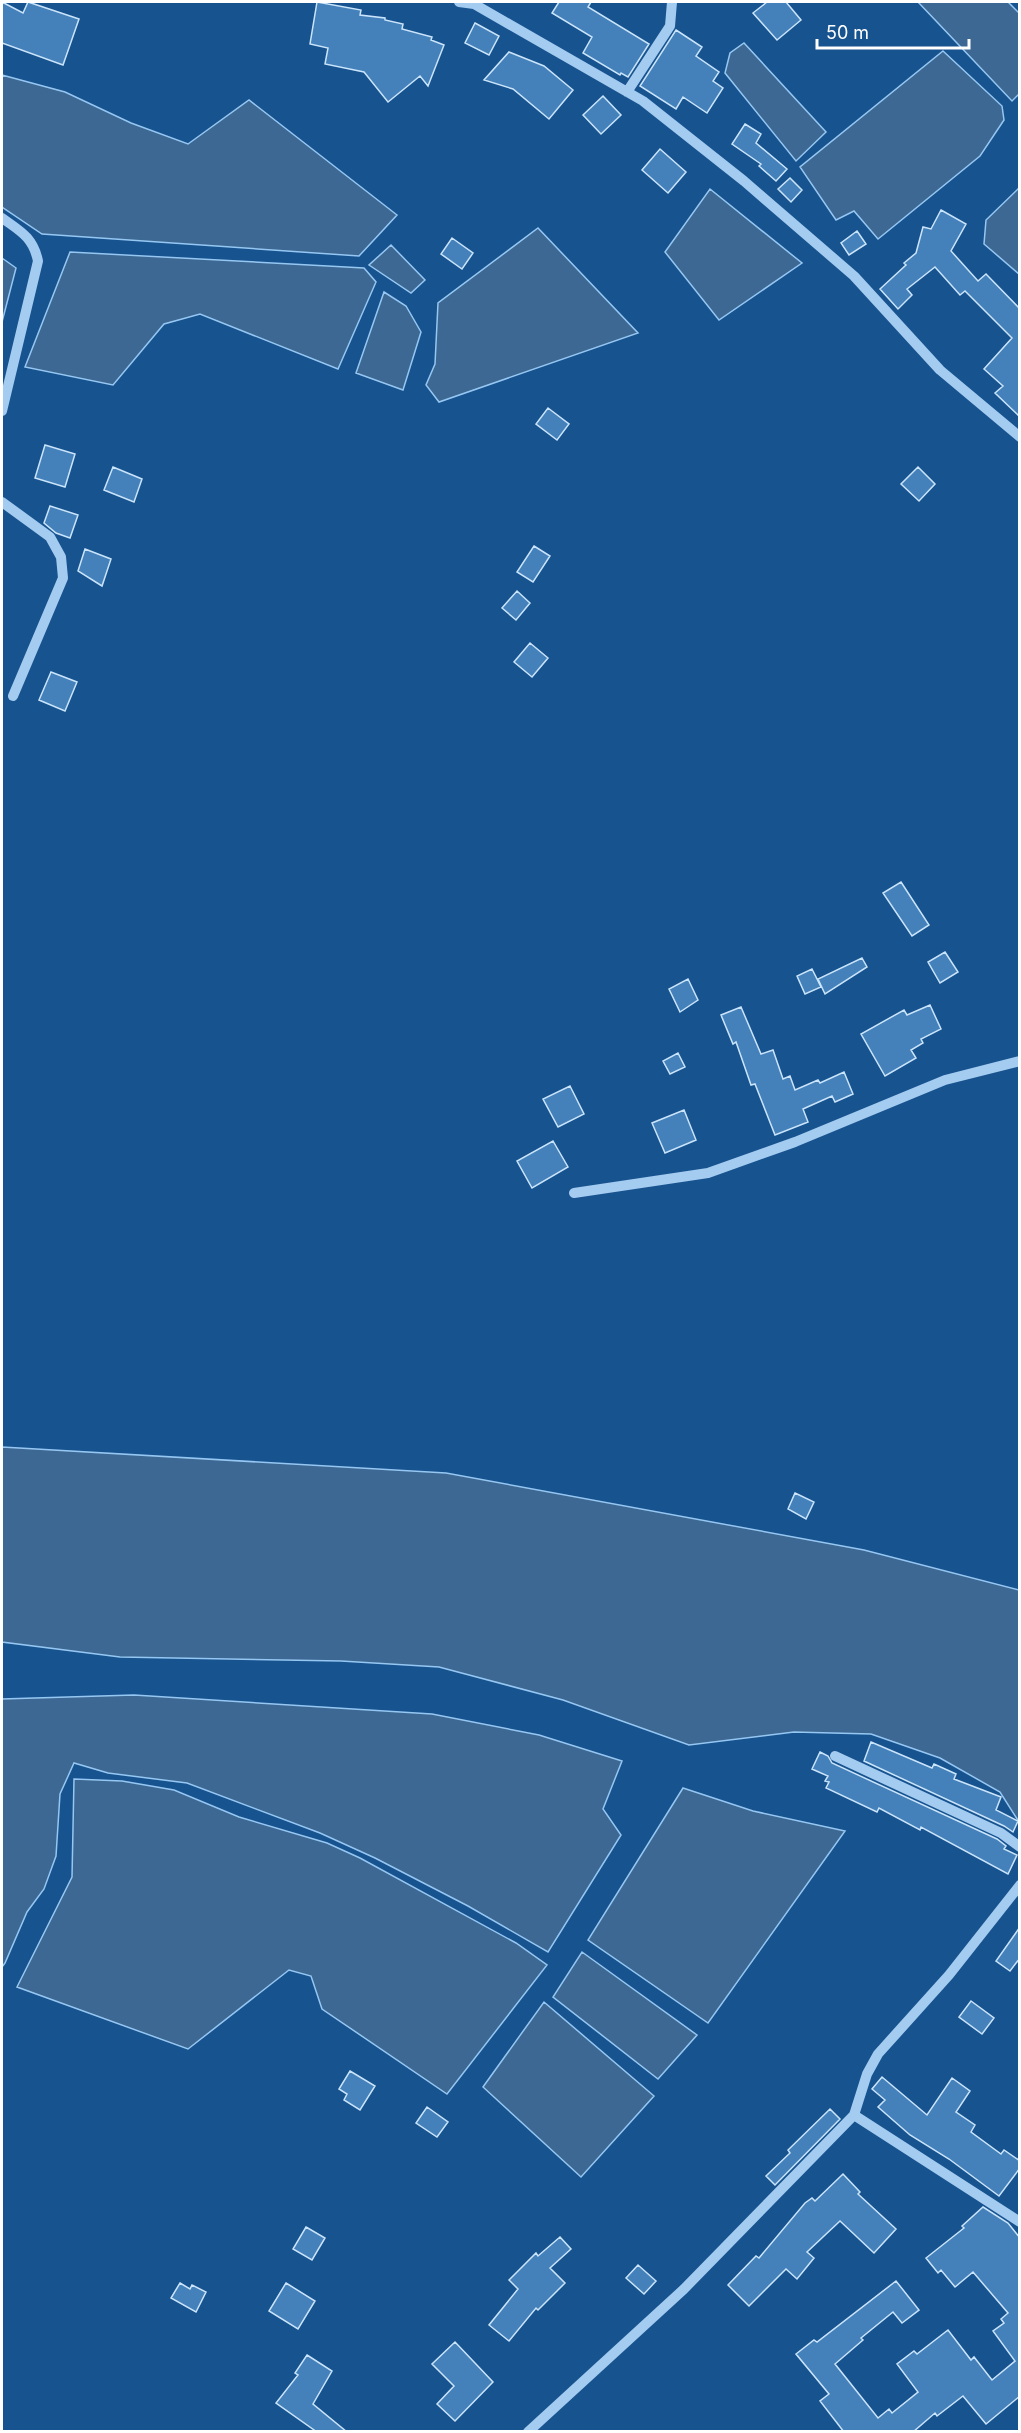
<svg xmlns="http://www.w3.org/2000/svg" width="1021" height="2433" viewBox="0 0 1021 2433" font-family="Inter,sans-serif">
  <rect width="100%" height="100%" fill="#17538f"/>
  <path fill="#3c6893" stroke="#96c7f2" stroke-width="1.5" d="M918,2H1008L1019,13V94L1012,101Z
    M744,43L826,132L796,161L725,73L730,53Z
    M943,51L1002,106L1004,120L980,156L878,239L854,211L836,220L800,167Z
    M2,75L65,92L131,123L188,144L249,100L397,215L359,256L42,234L2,207Z
    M1019,188V274L984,244L986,220Z
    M710,189L802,263L719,320L665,252Z
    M538,228L638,333L439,402L426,385L435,364L438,303Z
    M391,245L425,280L411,293L369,265Z
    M70,252L364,268L376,282L338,369L200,314L164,324L113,385L25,367Z
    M2,258L16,268L2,322Z
    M384,292L406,306L421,332L403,390L356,373Z
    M2,1447L446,1473L864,1550L1019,1590V1822L1000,1792L940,1758L871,1734L794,1732L689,1745L563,1700L439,1667L341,1661L120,1657L2,1642Z
    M134,1695L432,1714L539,1735L622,1761L603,1809L621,1835L548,1952L468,1906L375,1858L320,1833L187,1783L108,1773L74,1763L60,1794L56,1856L44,1889L27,1912L5,1963L2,1967V1699Z
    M74,1779L122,1781L174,1790L239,1817L327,1843L360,1858L516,1943L547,1965L447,2094L322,2009L311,1976L289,1970L188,2049L17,1987L72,1877Z
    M683,1788L753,1811L845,1831L708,2023L588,1940Z
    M582,1952L697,2035L658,2079L553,1997Z
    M544,2002L654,2096L581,2177L483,2087Z"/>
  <path fill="#4480b9" stroke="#cae4fb" stroke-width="1.5" d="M2,2L23,13L28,2L79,19L63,65L2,43Z
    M317,2L361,10L360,15L385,18V20L403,24L402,29L432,37L431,40L444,45L428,86L420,76L388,102L364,72L325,64L328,48L310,44Z
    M559,2H591L588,7L649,44L628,77L621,73L620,75L583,53L592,37L552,13Z
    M767,2H786L801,20L777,40L753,13Z
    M475,23L499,36L489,55L465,43Z
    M676,30L702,47L696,56L719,72L713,81L723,88L707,113L683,97L676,109L640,86Z
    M509,52L544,66L573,90L549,119L513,89L484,80Z
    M603,96L621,115L601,134L583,115Z
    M745,124L761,134L756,143L787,169L776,181L759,166L761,164L732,144Z
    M660,149L686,172L668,193L642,170Z
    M790,178L802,190L791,202L778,189Z
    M941,210L966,224L951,251L978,281L986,274L1020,309V417L995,393L1003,386L984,369L1012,338L965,291L960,295L935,267L907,289L912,295L898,309L880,289L906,265L904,263L916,253L923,227L931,229Z
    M857,231L866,244L849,255L841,243Z
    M452,238L473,253L462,269L441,254Z
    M548,408L569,424L557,440L536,424Z
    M45,445L75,454L65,487L35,478Z
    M113,467L142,479L134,502L104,490Z
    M918,467L935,484L919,501L901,484Z
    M50,506L78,515L70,538L56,533L44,523Z
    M534,546L550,556L533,582L517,572Z
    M85,549L111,559L102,586L78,571Z
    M517,591L530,603L516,620L502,608Z
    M530,643L548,658L532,677L514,662Z
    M51,672L77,682L65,711L39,700Z
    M901,882L929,925L912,936L883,893Z
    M945,952L958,972L940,983L928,962Z
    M862,958L867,967L825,994L818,979Z
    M812,969L821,987L805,994L797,976Z
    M688,979L698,1000L680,1012L669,989Z
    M930,1005L941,1029L921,1039L923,1043L911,1050L916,1058L885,1076L861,1034L904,1010L907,1015Z
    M741,1007L761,1054L773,1050L783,1079L790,1076L795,1090L818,1080L820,1083L844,1072L853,1094L835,1102L832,1096L803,1109L808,1122L775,1135L755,1084L751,1085L736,1042L733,1044L721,1015Z
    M678,1053L685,1067L670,1074L663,1061Z
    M570,1086L584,1114L558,1127L543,1099Z
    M684,1110L696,1140L665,1153L652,1123Z
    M553,1141L568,1167L532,1188L517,1161Z
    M795,1493L814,1502L806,1519L788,1509Z
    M871,1742L932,1768L934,1764L956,1774L954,1779L1001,1797L996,1810L1018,1821L1013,1832L1004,1826L864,1761Z
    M820,1752L828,1756L832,1763L997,1839L1006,1846L1004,1849L1017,1855L1008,1874L921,1827L920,1830L879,1808L877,1812L826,1788L829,1782L825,1781L828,1776L812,1769Z
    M1020,1927V1958L1010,1971L996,1961Z
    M971,2001L994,2018L982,2034L959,2017Z
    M350,2071L375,2086L360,2110L344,2100L347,2094L339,2089Z
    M882,2077L927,2115L952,2078L970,2091L956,2112L975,2125L971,2132L1001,2154L1004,2150L1020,2161V2168L999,2196L949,2159L910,2135L878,2107L885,2100L872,2089Z
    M427,2107L448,2122L437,2137L416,2123Z
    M830,2109L840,2119L775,2185L766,2176L790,2153L788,2150Z
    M843,2174L860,2192L858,2194L896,2229L874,2253L840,2221L807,2252L814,2258L797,2279L786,2269L749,2306L728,2285L756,2256L759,2258L805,2203L812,2198L815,2201Z
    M983,2207L1008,2223L1020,2238V2396L986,2424L963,2396L937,2416L935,2413L913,2432H844L820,2401L829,2394L796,2354L814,2340L817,2342L896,2281L919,2310L902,2323L893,2312L861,2338L863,2340L835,2364L878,2418L889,2409L892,2413L918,2392L897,2364L914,2351L917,2354L948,2330L971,2360L974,2357L992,2380L1015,2361L993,2331L1004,2323L1001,2319L1008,2313L973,2272L955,2287L941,2270L938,2273L926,2258L964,2228L962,2226Z
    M306,2227L325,2238L312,2260L293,2249Z
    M560,2237L571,2249L550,2268L565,2283L538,2310L536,2308L509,2341L489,2325L518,2289L509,2280L536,2253L538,2256Z
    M638,2265L656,2281L644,2294L626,2278Z
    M180,2283L190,2289L192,2285L206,2292L196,2312L171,2298Z
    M286,2283L315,2301L298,2329L269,2311Z
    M455,2342L493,2382L455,2421L437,2404L454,2386L432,2364Z
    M307,2355L332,2371L313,2404L347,2432H317L276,2403L298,2375L295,2373Z"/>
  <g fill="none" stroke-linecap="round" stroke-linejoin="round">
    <path stroke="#a4cbf0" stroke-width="10" d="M459,2L474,4L643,101L744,181L854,276L940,370L1020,437
      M627,92L670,26L672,2
      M2,218C20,231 33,237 38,261L2,411
      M2,502L50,537L61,557L63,578L13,696
      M574,1193L708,1173L795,1142L945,1080L1020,1061
      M835,1756L1001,1833L1020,1847
      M854,2115L1020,2222
      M528,2432L684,2289L854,2115L867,2074L878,2054L949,1975L1020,1885"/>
  </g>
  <rect width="1021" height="2433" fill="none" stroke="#ffffff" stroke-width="6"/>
  <path d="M817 39v9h152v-9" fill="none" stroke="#ffffff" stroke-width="3"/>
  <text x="826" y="39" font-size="18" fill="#ffffff" stroke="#17538f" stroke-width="4.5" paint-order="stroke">50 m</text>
</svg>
